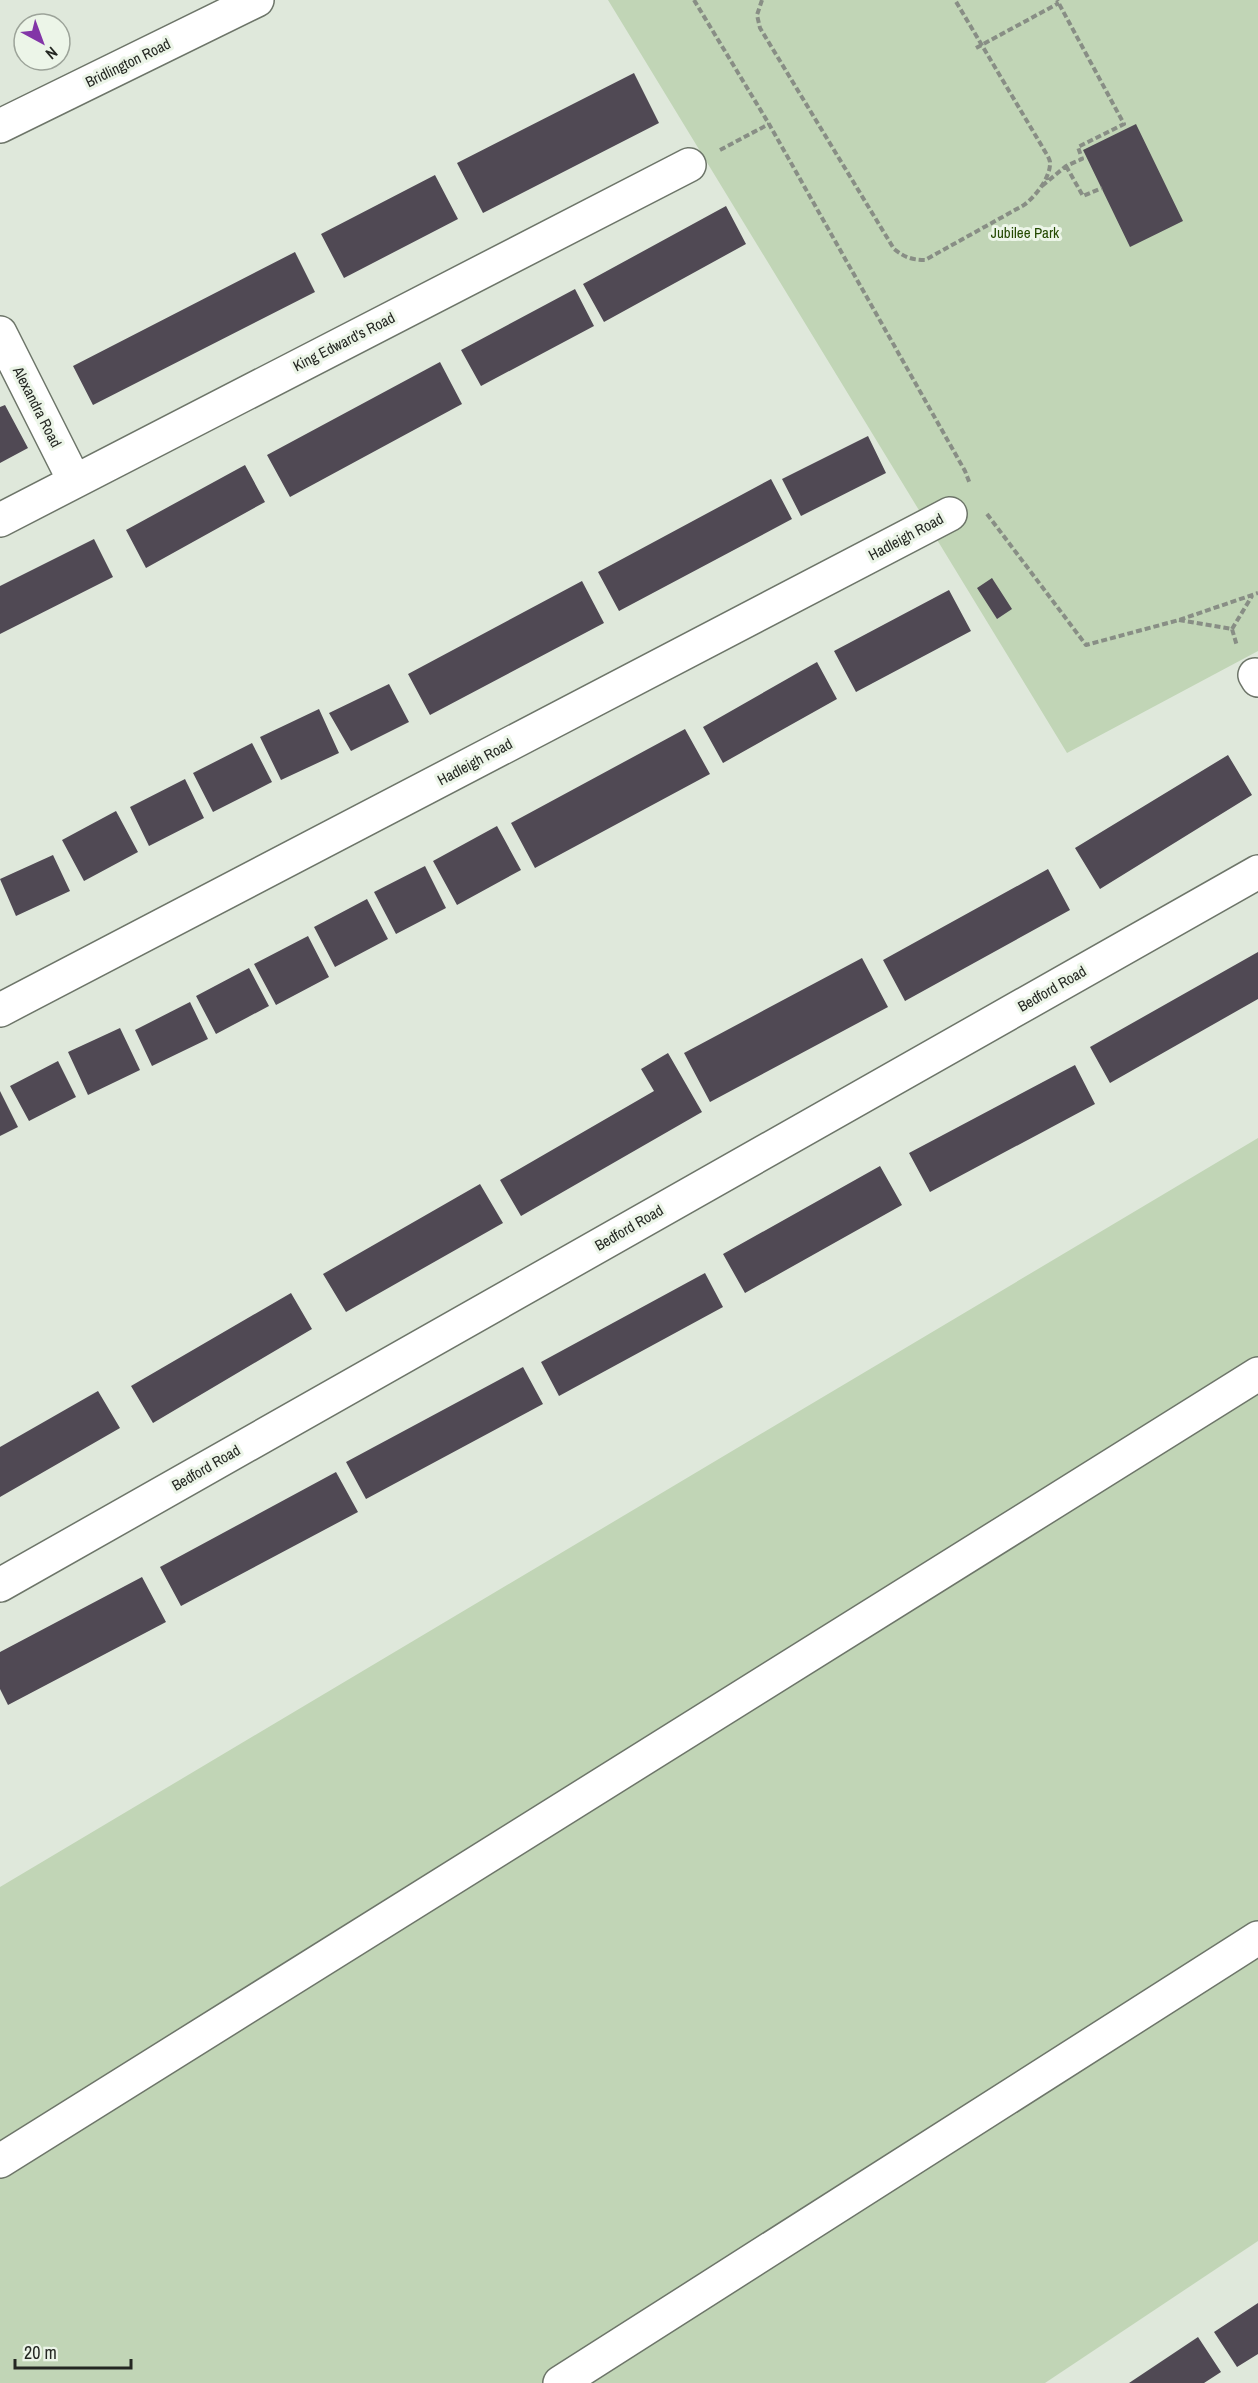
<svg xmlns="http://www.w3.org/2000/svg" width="1258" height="2383" viewBox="0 0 1258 2383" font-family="'Archivo Narrow',sans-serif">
  <rect width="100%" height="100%" fill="#dfe8db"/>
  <path fill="#c1d5b6" d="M608,0H1258V651L1067,753Z
    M1258,1138V2241L1045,2383H0V1887Z"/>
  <path fill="#504954" d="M634,73L659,123L483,213L457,163Z
    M1136,124L1183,221L1130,247L1083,150Z
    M435,175L458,219L344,278L321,234Z
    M726,206L746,244L604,322L583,284Z
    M295,252L315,292L93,405L73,366Z
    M575,289L594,326L481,386L461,350Z
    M440,362L462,404L290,497L267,455Z
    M5,405L28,448L0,463V407Z
    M868,436L886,473L801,516L782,479Z
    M245,465L265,502L146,568L126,530Z
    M771,479L792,519L619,611L598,572Z
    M94,539L113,577L0,634V586Z
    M992,578L1012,609L997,619L977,588Z
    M582,581L604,623L430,715L408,674Z
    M949,590L971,631L856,692L834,651Z
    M817,662L837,699L723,763L703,727Z
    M389,684L409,722L351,751L329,713Z
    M319,709L339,753L281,780L260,737Z
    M685,729L710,774L535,868L511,823Z
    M252,743L272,782L213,812L193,773Z
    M1228,755L1252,795L1100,889L1075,848Z
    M185,779L204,818L149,846L130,807Z
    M116,811L138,852L84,881L62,840Z
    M497,826L521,870L457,905L433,861Z
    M53,855L70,891L16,916L0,879Z
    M425,866L446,908L396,934L374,892Z
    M1048,869L1070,910L905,1001L883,960Z
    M367,899L388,939L335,967L314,927Z
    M308,936L329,977L276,1005L254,964Z
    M1258,952V999L1110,1083L1090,1047Z
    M862,958L888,1007L710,1102L684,1053Z
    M249,968L269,1006L216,1034L196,996Z
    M190,1002L208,1039L152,1066L135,1030Z
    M120,1028L140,1070L88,1095L68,1052Z
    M668,1053L702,1112L521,1216L500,1180L654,1091L641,1069Z
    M58,1061L76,1097L29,1121L10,1086Z
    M1075,1065L1095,1104L930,1192L909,1153Z
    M0,1091L18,1127L0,1136Z
    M880,1166L902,1205L745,1293L723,1254Z
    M480,1184L503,1223L346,1312L323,1274Z
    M705,1273L723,1307L559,1396L541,1362Z
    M291,1293L312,1329L153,1423L131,1386Z
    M523,1367L543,1404L366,1499L346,1462Z
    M98,1391L120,1428L0,1497V1447Z
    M336,1472L358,1512L181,1606L160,1567Z
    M142,1577L166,1622L8,1705L0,1689V1652Z
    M1258,2303V2354L1237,2367L1214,2332Z
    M1198,2337L1221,2372L1204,2383H1129Z"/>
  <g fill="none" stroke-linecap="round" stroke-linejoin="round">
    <g stroke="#6d7569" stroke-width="36">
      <path id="minor" d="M0,126L257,0
        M0,333L74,480
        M0,520L689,165
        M1255,675L1258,680
        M0,1010L950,514
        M0,1585L1258,872
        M0,2161L1258,1374
        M560,2383L1258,1938"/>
    </g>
    <path stroke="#888e85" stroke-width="4" stroke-dasharray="6 3" stroke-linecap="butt" d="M694,0L769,124L965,471L970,484
      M762,0L757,15L760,28L894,249C904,257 912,260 925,260L1024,205C1035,197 1051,177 1050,162C1049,157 1045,152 1043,148L955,0
      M976,48L1059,3
      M720,150L769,124
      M1066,166L1083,196L1102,188
      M1042,186L1066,166L1082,159L1078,147L1124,124L1057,0
      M987,514L1086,645L1179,620L1258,593
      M1179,620L1232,629L1237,646
      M1232,629L1252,596"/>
    <use href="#minor" stroke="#fff" stroke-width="33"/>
  </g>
  <g text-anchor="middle" stroke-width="6" stroke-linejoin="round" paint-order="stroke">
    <g font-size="15" fill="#242722" stroke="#ecf5e8">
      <text transform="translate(128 63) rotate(-26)" y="5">Bridlington Road</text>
      <text transform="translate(344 342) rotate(-27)" y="5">King Edward's Road</text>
      <text transform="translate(37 407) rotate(63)" y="5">Alexandra Road</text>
      <text transform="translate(906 537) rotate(-28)" y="5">Hadleigh Road</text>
      <text transform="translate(475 762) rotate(-28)" y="5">Hadleigh Road</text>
      <text transform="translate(1052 989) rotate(-30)" y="5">Bedford Road</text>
      <text transform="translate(629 1228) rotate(-30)" y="5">Bedford Road</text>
      <text transform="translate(206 1468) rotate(-30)" y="5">Bedford Road</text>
    </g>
    <g font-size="15" fill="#234900" stroke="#ecf5e8">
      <text x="1025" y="238">Jubilee Park</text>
    </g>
  </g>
  <g transform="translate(42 42) rotate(139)"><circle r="28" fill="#ecf5e8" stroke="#9ca399" stroke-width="1.5"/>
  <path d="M0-4.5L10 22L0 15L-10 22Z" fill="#8235a7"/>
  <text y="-9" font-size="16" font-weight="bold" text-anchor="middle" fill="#242722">N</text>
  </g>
  <path d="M15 2359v9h116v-9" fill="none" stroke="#242722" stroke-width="3"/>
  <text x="24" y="2359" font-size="18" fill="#242722" stroke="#ecf5e8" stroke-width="4.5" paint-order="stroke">20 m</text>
</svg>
